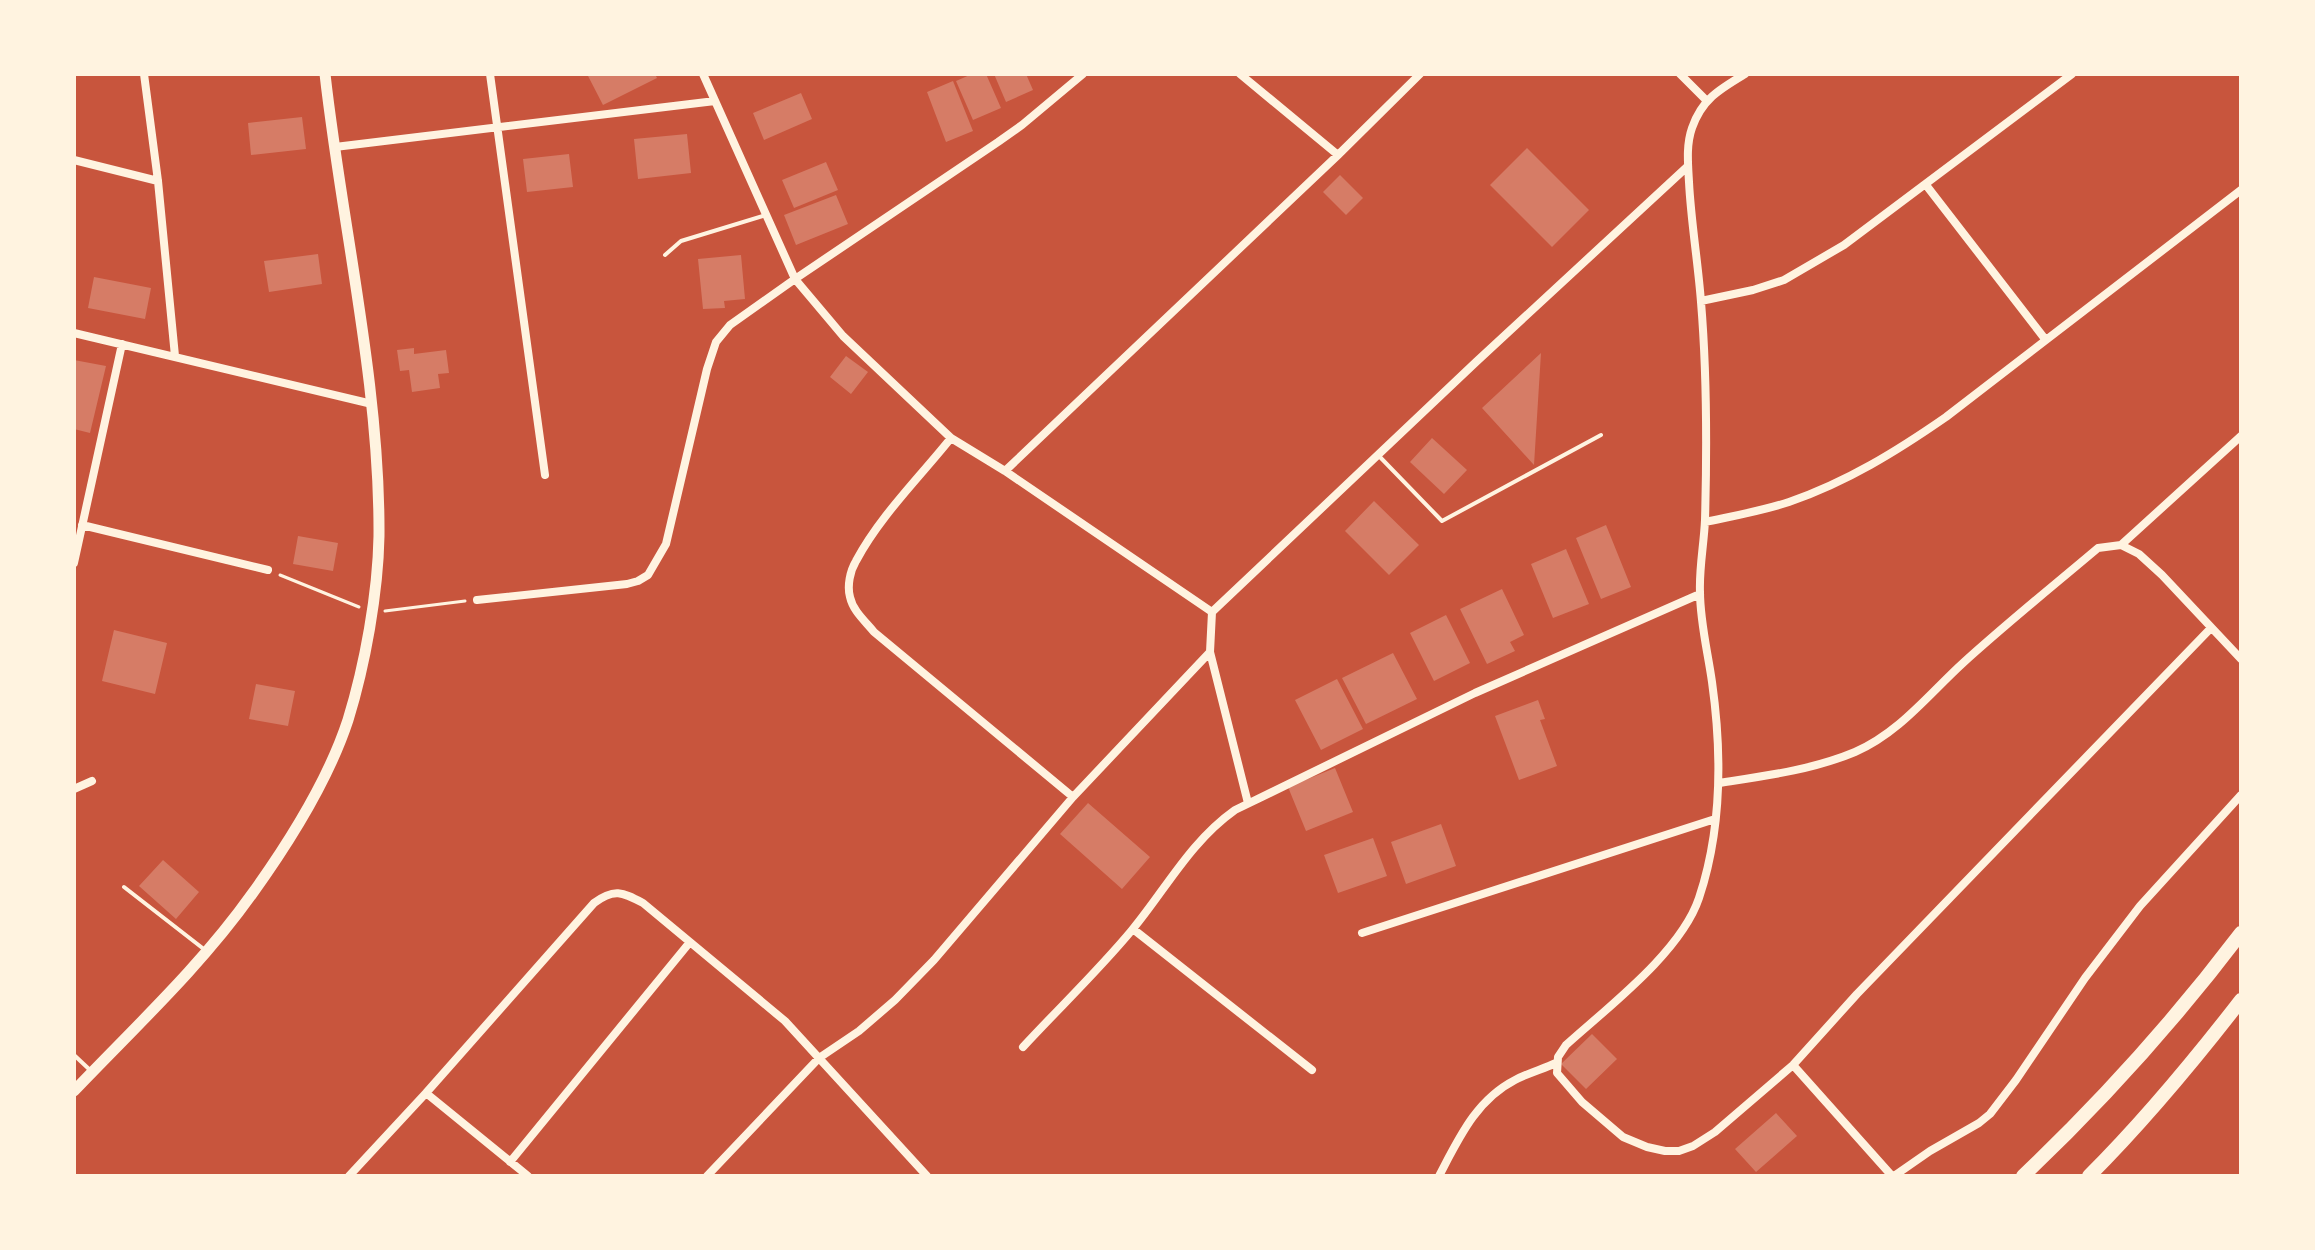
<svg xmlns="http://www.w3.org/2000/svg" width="2315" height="1250" viewBox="0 0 2315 1250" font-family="Mulish,sans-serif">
  <rect width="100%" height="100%" fill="#c8553d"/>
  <path fill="#d67c66" d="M587,74H655L657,78L603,105Z
    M972,74H986L1001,108L973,120L956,81Z
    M994,74H1026L1033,90L1006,102Z
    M953,81L973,131L946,142L927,92Z
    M801,93L812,119L764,140L753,113Z
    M302,117L306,149L251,155L248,123Z
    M687,134L691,173L638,179L634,139Z
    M1527,148L1589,210L1552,247L1490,185Z
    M569,154L573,187L527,192L523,159Z
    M826,162L838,190L794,208L782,180Z
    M1340,175L1363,198L1346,215L1323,192Z
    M836,195L848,224L796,245L784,215Z
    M318,254L322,284L269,292L264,261Z
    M741,255L745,299L724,301L725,308L703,309L698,259Z
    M94,277L151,288L145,319L88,308Z
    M414,348V354L446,350L449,373L438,374L440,388L412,392L409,370L400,371L397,350Z
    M1541,353L1534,465L1482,408Z
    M846,356L868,372L851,394L830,377Z
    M74,360L106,366L90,433L74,429Z
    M1432,438L1467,470L1444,494L1410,462Z
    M1374,501L1419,545L1389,575L1345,531Z
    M1606,525L1631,587L1601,599L1576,538Z
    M298,536L338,543L333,571L293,564Z
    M1566,549L1589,604L1553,618L1531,564Z
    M1502,589L1524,635L1510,642L1515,651L1487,664L1460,609Z
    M1446,615L1470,663L1434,681L1410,633Z
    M114,630L167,643L155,694L102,681Z
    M1393,653L1417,699L1366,724L1342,678Z
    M1337,679L1363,729L1321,750L1295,700Z
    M256,684L295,691L288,726L249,719Z
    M1538,700L1545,719L1540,720L1557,766L1519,780L1495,716Z
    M1335,768L1353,812L1306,831L1288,787Z
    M1088,803L1150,857L1122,889L1060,834Z
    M1441,824L1456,866L1406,884L1391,842Z
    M1373,838L1387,876L1338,893L1324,855Z
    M163,860L199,892L176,919L139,886Z
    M1592,1034L1617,1059L1586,1089L1561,1064Z
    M1776,1113L1797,1136L1756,1172L1735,1149Z"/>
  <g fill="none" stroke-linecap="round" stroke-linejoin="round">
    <path stroke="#fff3e0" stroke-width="3" d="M280,575L359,607
      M385,611L465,601"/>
    <path stroke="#fff3e0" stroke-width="4" d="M665,255L681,241L766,215
      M1378,455L1442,521L1601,435
      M124,887L205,950
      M74,1055L90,1070"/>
    <path stroke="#fff3e0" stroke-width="8" d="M144,74L158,181L175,356
      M490,74L545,475
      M703,74L795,279L843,336L951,438L1005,471L1212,612
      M1240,74L1338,155
      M1680,74L1706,100
      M1745,74C1720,89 1702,99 1692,128C1686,145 1688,164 1689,182C1691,222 1698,262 1701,302C1707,374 1707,448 1705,520C1704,544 1699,568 1700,592C1700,622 1708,653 1712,682C1722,753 1722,829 1699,898C1681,952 1608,1007 1566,1045L1558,1057L1557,1073L1582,1102L1623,1137L1647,1147L1665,1151H1679L1693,1146L1715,1132L1793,1065L1857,994L2211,628
      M335,147L715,101
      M74,160L158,181
      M1926,185L2045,339
      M1701,301L1753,290L1784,280L1844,245L2072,74
      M74,333L372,404
      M951,438C919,478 880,516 856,561C850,571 847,586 850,597C853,611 865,621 874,632L1073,797
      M1005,471L1338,155L1420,74
      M1705,522C1733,516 1762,511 1789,502C1847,482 1897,451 1946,417L2241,190
      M82,525L268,570
      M2121,545L2241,436
      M74,563L122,344
      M477,600L627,584L638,581L648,575L666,544L707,369L716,342L730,325L795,279L998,142L1022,125L1083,74
      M1210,652L1248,803
      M1719,783C1765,776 1812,770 1855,752C1899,733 1929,694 1963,663C2007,623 2053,586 2098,548L2121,545L2139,554L2162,575L2241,659
      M74,789L92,781
      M1133,929L1312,1070
      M1362,933L1715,819
      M1023,1047C1059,1008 1098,971 1132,930C1166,889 1190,842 1235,810L1475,693L1700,594
      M1793,1065L1892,1176
      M426,1093L528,1176
      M510,1162L690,942
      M349,1176L426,1093L594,903C614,888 622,892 643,903L785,1021L927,1176
      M707,1176L819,1058L859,1031L895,1000L934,960L1073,797L1210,652L1212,612L1476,362L1688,166
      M1439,1176C1459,1138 1476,1100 1515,1080C1528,1073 1543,1069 1556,1063
      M1894,1176L1930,1151L1979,1123L1990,1114L2016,1080L2085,978L2140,906L2241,795"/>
    <path stroke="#fff3e0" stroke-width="11" d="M74,1091C135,1027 201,966 252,894C288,844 329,778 348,720C365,665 378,593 379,536C380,383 342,226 325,74"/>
    <path stroke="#fff3e0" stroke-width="14" d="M2023,1176C2102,1101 2175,1020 2241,933
      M2089,1176C2144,1121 2193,1062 2241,1000"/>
  </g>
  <rect width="2315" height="1250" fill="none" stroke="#fff3e0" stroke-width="152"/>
</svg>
